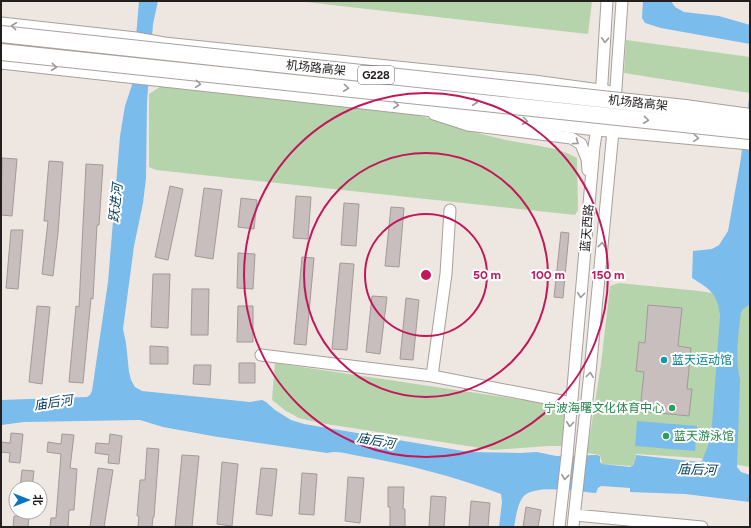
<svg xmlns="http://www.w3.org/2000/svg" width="751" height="528" viewBox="0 0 751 528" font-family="Figtree,'Noto Sans SC',sans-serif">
  <rect width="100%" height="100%" fill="#eee6e1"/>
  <path fill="#b6d4ab" d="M297,1H592L588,34Z
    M626,40L750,57V93L624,73Z
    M163,85L410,112C438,122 468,131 498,138C524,145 554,145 577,158L578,210L575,215L156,170L149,167V94Z
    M619,283L699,291L750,299V467L699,458L636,454L635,462L632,466L602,464L600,455L587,453L601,364L610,286Z
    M275,363L571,407L562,446H548L493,450L320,423L299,418L286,411L272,400Z"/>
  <path fill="#7abcec" d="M139,1H158L153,24L147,102L146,178L143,203L134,246L123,329L126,343L129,372L131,380L135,387L142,391L250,402L262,400L266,402L275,410L291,420L304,424L469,452L520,453L537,452L556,456L597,455L600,456V462L602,464L630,467C635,465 635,461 636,455L699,462L702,461L711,438L720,316C718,294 710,289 692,278L693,251L712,249L719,245L728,231L740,164L750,92V304L743,309L741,312C738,336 735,357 740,380L737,467L741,472L750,475V502L685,494L630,492V488L601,486L598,488L596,493C581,492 533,483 523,497C517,505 516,517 514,527H499L502,502L501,494C455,477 408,464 359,456C348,454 338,450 327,453L218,437L163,427L140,420L24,422L1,425V400L87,397L90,395L92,391L108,282L120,136L125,106L132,85Z
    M643,1H671L675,7L684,12L719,16L750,25V44L661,28L645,23L642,18Z
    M637,421L697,426L695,451L635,446Z"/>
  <path fill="#c8bebd" stroke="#a39998" d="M2,158L17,159L12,216L1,215Z
    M49,161L63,162L58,233L53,276L42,274L48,221H44Z
    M86,164L103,165L99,225H97L93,299L91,298L83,383L69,382L76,306L79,307Z
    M170,186L183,189L168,260L155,257Z
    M204,188L222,190L213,259L195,256Z
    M296,196L311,197L308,239L293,238Z
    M241,198L257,200L254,229L238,227Z
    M344,203L359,204L356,246L341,245Z
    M391,207L404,208L399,267L385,266Z
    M11,230H23L18,289L6,288Z
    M561,232L569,233L563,298L554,297Z
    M238,253L255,254L253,289L237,288Z
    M302,257L314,258L306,345L294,344Z
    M340,263L354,264L347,350L332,349Z
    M153,274H170L168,328L151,327Z
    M192,289H209L208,335H191Z
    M372,296L387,297L380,354L366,352Z
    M406,298L419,300L413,360L400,359Z
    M648,305L682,308L678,346L691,348L687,389H692L689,416L640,411L644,372L636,371L639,342L645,343Z
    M37,306L50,307L42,384L29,382Z
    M238,306H253V342H237Z
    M150,346L168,347V364H150Z
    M239,363H255V383H239Z
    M194,365H211L210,385L193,384Z
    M11,433L23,434L20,463L9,462L10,453L1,452V442L10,443Z
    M62,434L74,435L70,468L77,469L74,510H69L68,527H50L51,518H56L61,454L47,452L48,442L61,444Z
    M110,434L122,436L119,464L108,463L109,455L95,453L96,443L109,444Z
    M147,448L159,449L154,517H153L152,527H138L139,516H137L140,480H145Z
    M182,455L199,456L192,527H175Z
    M222,462L238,464L232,526L217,524Z
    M98,468L113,470L104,527H90Z
    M261,468L277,469L272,516L256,514Z
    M22,470L34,471L32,488H20Z
    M302,473L317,474L314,515L299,514Z
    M348,477L364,478L360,523L345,521Z
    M388,487H404L403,509H405V527H390V507H388Z
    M431,496L446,497L444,527H429Z
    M471,501L490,503L488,527H469Z
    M526,507L541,510L538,527H523Z
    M14,516L29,517L28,527H13Z"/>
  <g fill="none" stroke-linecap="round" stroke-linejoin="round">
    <g stroke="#a8a09c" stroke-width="13">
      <path id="minor" d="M601,98L607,1
        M434,114L468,125L571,138L581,144L587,159L588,170
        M261,355L432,376L572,403
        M432,376L446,274L450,210
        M575,515L702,527
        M559,527L567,456L594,147L598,121
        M573,527L590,372L613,131L622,1"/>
    </g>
    <g stroke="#a8a09c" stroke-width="15">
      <path id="major" d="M1,24L136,39L164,44L534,82L607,92
        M1,62L416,108L597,129L750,143"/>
    </g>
    <use href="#minor" stroke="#fff" stroke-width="11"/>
    <use href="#major" stroke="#fff" stroke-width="13"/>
    <g stroke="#a8a09c" stroke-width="18" stroke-linecap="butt">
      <path id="highway-bridge" d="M1,34L685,108L750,117
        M1,52L750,131"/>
    </g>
    <use href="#highway-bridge" stroke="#fff" stroke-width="16"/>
  </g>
  <defs><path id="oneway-chevron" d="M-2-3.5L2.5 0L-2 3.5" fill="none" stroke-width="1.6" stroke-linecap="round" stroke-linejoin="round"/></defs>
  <g stroke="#9c9a9a">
    <use href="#oneway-chevron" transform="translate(14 26) rotate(-174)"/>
    <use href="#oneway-chevron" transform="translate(605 40) rotate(93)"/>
    <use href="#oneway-chevron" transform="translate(54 67) rotate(6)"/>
    <use href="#oneway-chevron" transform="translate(198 84) rotate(6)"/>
    <use href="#oneway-chevron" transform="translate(346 88) rotate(6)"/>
    <use href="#oneway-chevron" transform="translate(475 102) rotate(6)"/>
    <use href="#oneway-chevron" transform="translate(396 105) rotate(6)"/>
    <use href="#oneway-chevron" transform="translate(646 120) rotate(6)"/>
    <use href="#oneway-chevron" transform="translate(525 121) rotate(7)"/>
    <use href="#oneway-chevron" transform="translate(696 138) rotate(5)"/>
    <use href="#oneway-chevron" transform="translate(576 142) rotate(36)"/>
    <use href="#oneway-chevron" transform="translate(602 245) rotate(-84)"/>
    <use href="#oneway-chevron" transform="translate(581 295) rotate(95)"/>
    <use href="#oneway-chevron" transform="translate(590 375) rotate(-83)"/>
    <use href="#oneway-chevron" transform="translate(570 424) rotate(95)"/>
    <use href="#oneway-chevron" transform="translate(565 477) rotate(96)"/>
  </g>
  <g fill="none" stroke="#c2185b" stroke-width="2">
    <circle cx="426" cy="275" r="61"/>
    <circle cx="426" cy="275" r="122"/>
    <circle cx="426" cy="275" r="182"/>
  </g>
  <circle fill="#0f9aa8" stroke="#fff" stroke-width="1.5" cx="664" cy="360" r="4"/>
  <g fill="#2e9e5b" stroke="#fff" stroke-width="1.5">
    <circle cx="672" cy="408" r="4"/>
    <circle cx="666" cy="436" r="4"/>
  </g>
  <g text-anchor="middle" stroke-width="4" stroke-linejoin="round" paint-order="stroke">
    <rect fill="#fff" stroke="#646262" stroke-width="1" x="358" y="66" width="36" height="18" rx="3"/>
    <g font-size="11" font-weight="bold" fill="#221f1e">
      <text x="376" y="79">G228</text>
    </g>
    <g font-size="12" fill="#221f1e" stroke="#fff">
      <text transform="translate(316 68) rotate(6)" y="4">机场路高架</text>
      <text transform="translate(638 103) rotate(6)" y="4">机场路高架</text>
      <text transform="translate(587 228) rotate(-85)" y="4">蓝天西路</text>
    </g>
    <g font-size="12" fill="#0d838f" stroke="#fff" text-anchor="start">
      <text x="672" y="364">蓝天运动馆</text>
    </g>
    <g font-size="12" fill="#27864d" stroke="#fff" text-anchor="end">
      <text x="664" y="412">宁波海曙文化体育中心</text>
      <text x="674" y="440" text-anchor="start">蓝天游泳馆</text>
    </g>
    <g font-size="13" font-style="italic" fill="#0b4060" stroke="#fff">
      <text transform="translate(115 203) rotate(-84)" y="5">跃进河</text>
      <text transform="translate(53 402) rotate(-8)" y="5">庙后河</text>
      <text transform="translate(376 440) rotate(10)" y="5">庙后河</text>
      <text transform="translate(697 469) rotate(2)" y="5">庙后河</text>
    </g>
  </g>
  <circle cx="426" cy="275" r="6" fill="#c2185b" stroke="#fff" stroke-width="2"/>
  <g font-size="12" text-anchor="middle" font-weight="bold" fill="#c2185b" stroke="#fff" stroke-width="4" stroke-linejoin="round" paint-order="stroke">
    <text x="487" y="279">50 m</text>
    <text x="548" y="279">100 m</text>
    <text x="608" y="279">150 m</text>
  </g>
  <rect width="751" height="528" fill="none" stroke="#221f1e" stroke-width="4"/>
  <g transform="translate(28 500) rotate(90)"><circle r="19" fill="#ffffff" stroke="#a7a5a5"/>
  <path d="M0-3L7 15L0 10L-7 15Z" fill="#0d74bf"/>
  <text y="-6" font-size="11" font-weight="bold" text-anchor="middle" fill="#221f1e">北</text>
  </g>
</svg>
